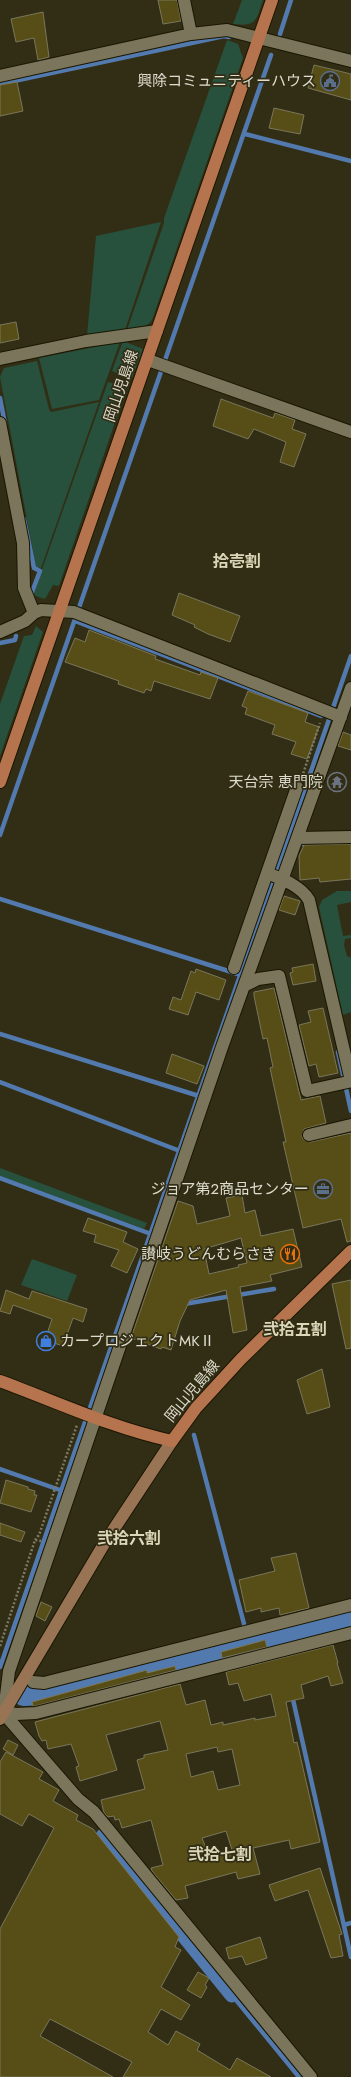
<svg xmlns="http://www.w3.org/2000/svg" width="351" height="2077" viewBox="0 0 351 2077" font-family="Jost,'Noto Sans JP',sans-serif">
  <rect width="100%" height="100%" fill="#322e15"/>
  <path fill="#27513c" d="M242,0H263C256,20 257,27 233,24Z
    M227,40L238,44L243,58L152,320C147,328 136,328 127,330L164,223V218Z
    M161,222L125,330L87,336L96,236Z
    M123,341L143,349L132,378H128L112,371Z
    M120,342L99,400L52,409L39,358Z
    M37,361L49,409L51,412L99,402L41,568L36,567L0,377L4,368Z
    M108,382L127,387L59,586L53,585L45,599L33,595Z
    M36,626L43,632L0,756V704L24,636L32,635Z
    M337,891H351V902L337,905L343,936L351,935V938L345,939L344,945L347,956L351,958V1012L343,1015L319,907L322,900Z
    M0,1168L147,1223L144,1229L0,1176Z
    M32,1259L77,1275L67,1301L21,1285Z"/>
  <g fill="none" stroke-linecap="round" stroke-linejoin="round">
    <path stroke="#537aae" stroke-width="4.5" d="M280,34L291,0
      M0,84L201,41L224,36L229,37
      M245,134L351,161
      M0,398L5,424
      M24,519L34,568L40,571L32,592
      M75,621L321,716
      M0,643L15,640L16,636
      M0,835L271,55
      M301,844L317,843
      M0,899L241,975
      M0,1034L199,1096
      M338,1052L351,1111
      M0,1082L180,1151
      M0,1178L151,1234
      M184,1304L274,1289
      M194,1435L248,1639
      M0,1469L60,1490
      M277,1632L278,1637
      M0,1667L351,656
      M292,1695L351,1957
      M344,1925L351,1923
      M232,1995L299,2077"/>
    <path stroke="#537aae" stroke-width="15" d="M103,1836L232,1995"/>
    <path stroke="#537aae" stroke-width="26" d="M24,1693L47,1692L351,1613"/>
  </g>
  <path fill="#574e17" stroke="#7a765b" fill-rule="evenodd" d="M158,0H177L181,21L163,24Z
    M43,12L49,57L38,60L34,38L16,42L11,19Z
    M314,65L351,74V100L308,88Z
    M17,82L23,111L0,116V85Z
    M274,108L304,115L300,134L269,128Z
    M16,322L19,339L0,343V325Z
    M221,399L273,418L275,413L295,420L292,429L306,434L294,467L280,462L286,442L254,429L248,439L213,426Z
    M179,593L240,616L230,642L208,634L194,627L195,625L172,615Z
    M89,630L156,656L155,659L200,675L201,672L218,678L210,699L154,681L151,691L146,689L144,693L118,684L119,681L65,662L75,638L85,642Z
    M248,691L308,713L305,722L319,727L307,759L291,754L296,742L272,734L275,725L245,714L247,708L242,706Z
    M343,732L351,735V750L338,746Z
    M351,844V879L320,882L319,878L300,880L299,856L304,845Z
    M284,896L300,901L295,915L279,910Z
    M313,964L316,981L293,985L290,973L293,972L292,968Z
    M196,969L226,980L219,1000L196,992L188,1015L169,1009L173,997L181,1000L191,971L195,973Z
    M274,988L301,1100L320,1096L326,1123L304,1129L302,1137L304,1140L310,1142L351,1133V1241L347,1242L341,1219L303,1228L283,1142H286L270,1068L273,1067L267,1038L263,1039L254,996V992Z
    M323,1008L338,1073L319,1077L316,1064L309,1066L299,1025L311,1022L308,1011Z
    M172,1054L204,1066L197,1084L166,1073Z
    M242,1195L245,1213L255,1210L261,1236L293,1229L302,1267L270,1275L272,1281L240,1287L247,1330L233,1333L226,1290L190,1300L180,1321L171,1350L162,1347L161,1349L131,1338L178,1201L193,1206L197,1224L230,1216L226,1198ZM241,1238L247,1263L238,1265L239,1267L209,1274L204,1249Z
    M88,1218L127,1232L123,1242L138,1249L127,1273L111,1266L119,1250L94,1242L96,1235L83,1231Z
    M351,1280V1348L346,1349L332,1284Z
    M6,1290L29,1299L32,1291L87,1309L83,1322L73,1318L63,1346L45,1340L52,1319L13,1305L10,1314L0,1311Z
    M322,1369L330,1407L307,1414L297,1380Z
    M6,1480L28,1487V1489L35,1491L34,1495H37L31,1512L0,1503Z
    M0,1523L25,1532L21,1542L0,1535Z
    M296,1553L309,1608L280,1615L279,1608L261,1612V1608L246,1612L239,1580L275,1571L271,1558Z
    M41,1602L52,1607L45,1621L36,1616Z
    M265,1640L267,1647L222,1658L221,1652Z
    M333,1645L338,1663H337L343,1683L331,1686L328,1676L301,1685L304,1698L286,1702L294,1743L297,1742L320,1842L291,1849L289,1840L253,1848L260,1874L238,1879L236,1872L185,1886L188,1898L176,1900L152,1871L151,1868L163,1865L151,1820L122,1828L119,1819L115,1820L114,1816L108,1817L104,1813L101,1800L145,1789L137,1760L144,1758V1755L168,1750L160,1721L106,1735L117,1770L80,1781L76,1767L79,1766L71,1744L48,1749L46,1740L42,1741L39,1736L35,1722L180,1684L186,1705L205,1700L211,1725L223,1722V1725L255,1718V1720L276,1716L271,1694L244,1701L238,1683L229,1685L226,1672ZM217,1747L218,1752L232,1749L240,1785L218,1790L213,1771L191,1777L186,1754ZM226,1831L233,1853L210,1858L202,1838Z
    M175,1666L176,1670L35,1706H33L32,1702L147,1670V1673Z
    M8,1740L18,1745L13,1755L3,1749Z
    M6,1752L43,1772L39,1779L59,1790L53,1801L78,1815L76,1820L93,1829L179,1937L175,1947L181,1950L161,1987L190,2005L181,2020L161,2009L148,2032L168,2045L176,2031L200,2044L197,2050L230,2070L237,2058L271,2077H123L132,2062L50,2019L40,2036L113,2077H0V1929L54,1828L29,1814L22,1826L0,1814V1762Z
    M320,1868L342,1934L339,1935L343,1956L331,1958L308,1890L275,1901L269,1885Z
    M260,1937L267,1958L246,1965L242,1956L229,1959L226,1948Z
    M198,1972L209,1978L205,1985L207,1987L201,1998L187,1990Z"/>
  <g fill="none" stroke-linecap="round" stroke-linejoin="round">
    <g stroke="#1a1601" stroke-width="14">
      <path id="street" d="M184,0L191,34
        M0,76L191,34L227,30L351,61
        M0,359L86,341L157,331
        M148,360L351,432
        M0,423L23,543L24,588L34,613
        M0,632L25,621L34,613L41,610L74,612L341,717
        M298,838L351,837
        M267,873C282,879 301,886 309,900L351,1081
        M234,968L297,787
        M244,986L258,979L279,976L307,1091L348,1082
        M309,1135L351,1125
        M33,1682L44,1683L351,1605
        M0,1709L78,1799L94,1812L311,2077
        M4,1712L9,1671L52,1545L222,1047L351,688
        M4,1712L16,1714L36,1713L351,1633"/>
    </g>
    <g stroke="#1a1601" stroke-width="14">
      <path id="secondary" d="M0,1719L104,1544L172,1441"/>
    </g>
    <g stroke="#1a1601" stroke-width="14">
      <path id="primary" d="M0,782L272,0
        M0,1381C57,1402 112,1428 172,1441L196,1408L241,1359L351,1251"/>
    </g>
    <path stroke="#7d7a66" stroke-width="2.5" stroke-dasharray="2 2" stroke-linecap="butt" d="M302,777L320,723
      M35,1540L39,1535L77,1425
      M0,1646L35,1540L41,1541"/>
    <use href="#street" stroke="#7a755b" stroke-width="12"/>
    <use href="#secondary" stroke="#987454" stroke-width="12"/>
    <use href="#primary" stroke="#b5744e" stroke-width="12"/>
  </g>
  <defs>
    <g id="civic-ring" transform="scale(1)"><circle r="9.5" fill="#322e15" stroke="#5c6f8a" stroke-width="1.5"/><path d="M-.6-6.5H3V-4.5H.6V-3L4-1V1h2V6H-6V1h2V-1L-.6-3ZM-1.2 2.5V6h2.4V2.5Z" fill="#5c6f8a"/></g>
    <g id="temple-ring" transform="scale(1)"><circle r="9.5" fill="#322e15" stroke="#6b7280" stroke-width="1.5"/><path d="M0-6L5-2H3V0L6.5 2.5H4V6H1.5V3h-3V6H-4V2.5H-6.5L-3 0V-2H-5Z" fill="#6b7280"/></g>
    <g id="office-ring" transform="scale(1)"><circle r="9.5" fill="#322e15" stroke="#5c6f8a" stroke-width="1.5"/><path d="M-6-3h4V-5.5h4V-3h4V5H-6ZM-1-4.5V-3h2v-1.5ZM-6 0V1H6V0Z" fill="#5c6f8a"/></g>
    <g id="restaurant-ring" transform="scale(1)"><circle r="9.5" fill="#322e15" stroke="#e8710a" stroke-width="1.5"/><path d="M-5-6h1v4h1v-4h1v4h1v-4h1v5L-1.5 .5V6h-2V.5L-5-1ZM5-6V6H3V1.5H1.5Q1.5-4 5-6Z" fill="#e8710a"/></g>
    <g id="shop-ring" transform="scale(1)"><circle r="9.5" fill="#322e15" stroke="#3f7fe0" stroke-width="1.5"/><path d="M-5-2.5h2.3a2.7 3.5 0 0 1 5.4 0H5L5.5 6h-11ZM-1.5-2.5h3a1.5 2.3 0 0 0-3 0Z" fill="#3f7fe0"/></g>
  </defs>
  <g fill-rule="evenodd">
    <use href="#civic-ring" x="330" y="81"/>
    <use href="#temple-ring" x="337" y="782"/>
    <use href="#office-ring" x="323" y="1189"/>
    <use href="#restaurant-ring" x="290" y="1254"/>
    <use href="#shop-ring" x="46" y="1341"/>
  </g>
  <g text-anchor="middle" stroke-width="3.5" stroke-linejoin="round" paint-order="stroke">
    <g font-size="15" fill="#dedccd" stroke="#322e15" text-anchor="end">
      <text x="316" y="86">興除コミュニティーハウス</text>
      <text x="323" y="787">天台宗 恵門院</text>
      <text x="309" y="1194">ジョア第2商品センター</text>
      <text x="276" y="1259">讃岐うどんむらさき</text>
      <text x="60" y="1346" text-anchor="start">カープロジェクトMKⅡ</text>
    </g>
    <g font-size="15" fill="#dedccd" stroke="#322e15">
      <text transform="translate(121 386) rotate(-71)" y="5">岡山児島線</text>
      <text transform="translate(192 1391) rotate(-50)" y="5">岡山児島線</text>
    </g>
    <g font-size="16" font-weight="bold" fill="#dbd7b9" stroke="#322e15">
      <text x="237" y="567">拾壱割</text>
      <text x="295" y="1335">弐拾五割</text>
      <text x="129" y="1544">弐拾六割</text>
      <text x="220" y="1860">弐拾七割</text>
    </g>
  </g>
</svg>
